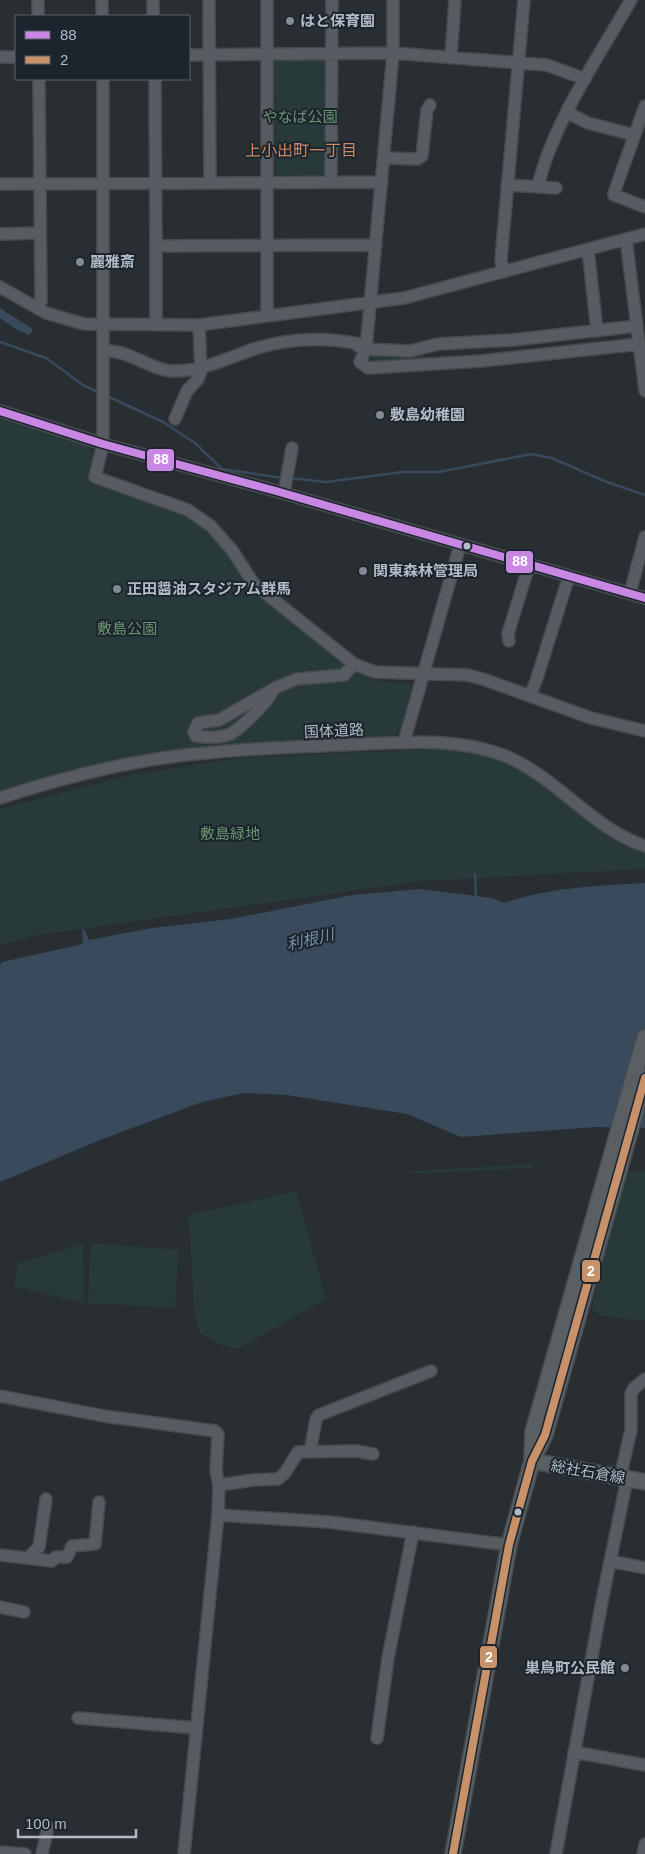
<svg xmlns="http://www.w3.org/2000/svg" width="645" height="1854" viewBox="0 0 645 1854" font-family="Helvetica,'Noto Sans JP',sans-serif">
  <rect width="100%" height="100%" fill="#292e33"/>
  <path fill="#273939" d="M326,58V175H275L274,60Z
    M374,350L423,351L424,361L368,365Z
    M0,419L87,443L93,454V483L147,497L193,519L207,528L232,556L343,659L375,679L381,682L408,683L415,691C410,709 408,731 389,738L117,761L56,774L0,792Z
    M436,749L466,750L496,757L517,767L616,836L645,850V869L422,881L38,935L0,945V809L130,775L240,758Z
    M531,1164H536L530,1168L414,1174L409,1171Z
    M626,1171H645V1321L598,1315L592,1307Z
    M292,1192L297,1194L326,1299L238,1349L218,1344L199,1332L195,1316L188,1215Z
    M91,1243L179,1250L175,1308L88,1303Z
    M83,1244L84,1302L82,1303L13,1286L18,1263Z"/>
  <path fill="#384a5c" d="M0,308L33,329L30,335L17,330L0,318Z
    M645,883V1128L596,1127L461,1137L407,1114L287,1095L243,1093L202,1102L100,1140L0,1182V965L2,962L83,944L82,929H84L89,940L152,928L231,919L353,895L420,889L492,898L504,903C550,887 597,886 645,883Z"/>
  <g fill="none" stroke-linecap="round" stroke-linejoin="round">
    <path stroke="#384a5c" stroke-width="2.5" d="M0,342L46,358L83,385L100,393
      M107,396L163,422L195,443L222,469L283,478
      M289,478L326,482L403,472H439L531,454L552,458L604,481L645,495
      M475,874L476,898"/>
    <g stroke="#464a4e" stroke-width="14">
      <path id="minor" d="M38,0V16
        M102,0V16
        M153,0V16
        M209,0L210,182
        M393,0V53L366,349L360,362L368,368L481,361L640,344
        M189,55L393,53L547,65L585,79
        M451,56L455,0
        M0,57H16
        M103,79V444L95,477L188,510L211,526L232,550L254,584L354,664L375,672L467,675L483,679L591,718L645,731
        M155,79L156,246
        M645,106L614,193V195L645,207
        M568,113L588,123L634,135
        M384,158L417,159L422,156L427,110L430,105
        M331,181L332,0
        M0,184L382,182
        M507,185L556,188
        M538,187C551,126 600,54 631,0
        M0,234L40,233
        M626,239L645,391
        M588,249L597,331
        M503,272L501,260L524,0
        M0,287L46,313L84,324L199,325L404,298L645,234
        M38,309L41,301L39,79
        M267,316V0
        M156,325V246L376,245
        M366,349L410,351L438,344L512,340L637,326
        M110,351C132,352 151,370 172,371C201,372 230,357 257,348C291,338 326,337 360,344L358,346
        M0,411L103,444L276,491L645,598
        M175,419L187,391L198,379L201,371L199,325
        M284,493L292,448
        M630,593L645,537
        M509,641L508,634L529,565
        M273,691C266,704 244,725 232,733C224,738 205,738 196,736L194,732L198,723L219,720L277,687L297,679L344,675L354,664
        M530,696L536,681L569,576
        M404,742L460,545
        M0,798C70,775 144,757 217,752C259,748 300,747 342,745C395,743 452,736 503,755C556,776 591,828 645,846
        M0,1396L104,1416L215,1431L218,1434L216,1471L219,1485L218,1515L184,1854
        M310,1452L316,1419L319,1415L431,1371
        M620,1478L631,1430V1394L634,1388L645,1379
        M219,1485L253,1480L278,1479L285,1473L298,1452L356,1451L373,1454
        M218,1515L329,1522L509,1545
        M0,1555L52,1561L56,1557H67L72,1546L95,1544L99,1502
        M29,1557L39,1547L46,1499
        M610,1561L645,1568
        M0,1607L24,1612
        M78,1718L196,1728
        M377,1738L388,1658L413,1532
        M574,1752L645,1765
        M0,1852L25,1854
        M42,1854L48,1827
        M556,1854L602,1601L627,1479
        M643,1854L645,1844"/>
    </g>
    <g stroke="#464b50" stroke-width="18">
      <path id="major" d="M532,1457L533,1432L645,1037
        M532,1461L645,1482
        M453,1854L509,1545L532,1461L545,1435L645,1078"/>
    </g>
    <use href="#minor" stroke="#585c62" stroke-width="11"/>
    <use href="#major" stroke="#5a5f64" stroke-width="15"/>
    <g stroke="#1c252d" stroke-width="11">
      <path id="bus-1" d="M0,411L103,444L276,491L645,598"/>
    </g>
    <g stroke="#1c252d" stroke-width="11">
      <path id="bus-2" d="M453,1854L509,1545L532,1461L545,1435L645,1078"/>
    </g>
    <use href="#bus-1" stroke="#c787e3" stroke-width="8"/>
    <use href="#bus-2" stroke="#c7916a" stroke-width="8"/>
  </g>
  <g fill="#828a92" stroke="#1c252d" stroke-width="2">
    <circle cx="290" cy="21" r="5"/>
    <circle cx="80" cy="262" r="5"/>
    <circle cx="380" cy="415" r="5"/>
    <circle cx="363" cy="571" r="5"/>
    <circle cx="117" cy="589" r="5"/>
    <circle cx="625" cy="1668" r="5"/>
  </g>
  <g fill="#b2bbc5" stroke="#1c252d" stroke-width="2">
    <circle cx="467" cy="546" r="4.5"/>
    <circle cx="518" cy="1512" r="4.5"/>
  </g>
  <g text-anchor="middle" stroke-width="4" stroke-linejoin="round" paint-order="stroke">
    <g font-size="15" font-weight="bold" fill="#b2bbc5" stroke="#1c252d" text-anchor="start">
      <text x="300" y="26">はと保育園</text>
      <text x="90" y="267">麗雅斎</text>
      <text x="390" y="420">敷島幼稚園</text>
      <text x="373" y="576">関東森林管理局</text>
      <text x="127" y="594">正田醤油スタジアム群馬</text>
      <text x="615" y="1673" text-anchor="end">巣鳥町公民館</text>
    </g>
    <g font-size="15" fill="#6b9471" stroke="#1c252d">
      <text x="300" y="122">やなば公園</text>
      <text x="127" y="634">敷島公園</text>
      <text x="230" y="839">敷島緑地</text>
    </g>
    <g font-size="15" fill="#b2bbc5" stroke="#1c252d">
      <text transform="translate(334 731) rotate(-3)" y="5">国体道路</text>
      <text transform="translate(588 1472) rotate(10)" y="5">総社石倉線</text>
    </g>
    <g font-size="16" fill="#ca8967" stroke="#1c252d">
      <text x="301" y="156">上小出町一丁目</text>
    </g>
    <g font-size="16" font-style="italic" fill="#758ea6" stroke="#1c252d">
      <text transform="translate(310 939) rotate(-13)" y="6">利根川</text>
    </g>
  </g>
  <g stroke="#1c252d" stroke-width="2">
    <rect x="146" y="448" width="29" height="24" rx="5" fill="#c787e3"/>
    <rect x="505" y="550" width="29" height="24" rx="5" fill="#c787e3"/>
    <rect x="581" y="1259" width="20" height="24" rx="5" fill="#c7916a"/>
    <rect x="479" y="1645" width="19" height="24" rx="5" fill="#c7916a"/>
  </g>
  <g font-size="14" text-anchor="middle" font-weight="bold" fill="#fff">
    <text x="161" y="464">88</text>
    <text x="520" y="566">88</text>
    <text x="591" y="1276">2</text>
    <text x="489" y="1662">2</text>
  </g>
  <rect x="15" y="15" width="175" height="65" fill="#1c252d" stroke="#58616a"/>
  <rect x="25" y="31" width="25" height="8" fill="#c787e3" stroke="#58616a"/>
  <text x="60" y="40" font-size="15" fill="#b2bbc5">88</text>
  <rect x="25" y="56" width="25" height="8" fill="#c7916a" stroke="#58616a"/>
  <text x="60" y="65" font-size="15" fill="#b2bbc5">2</text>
  <path d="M18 1829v8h118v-8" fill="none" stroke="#b2bbc5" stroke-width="2.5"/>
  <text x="25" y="1829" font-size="15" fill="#b2bbc5" stroke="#1c252d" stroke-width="4" paint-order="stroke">100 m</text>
</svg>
